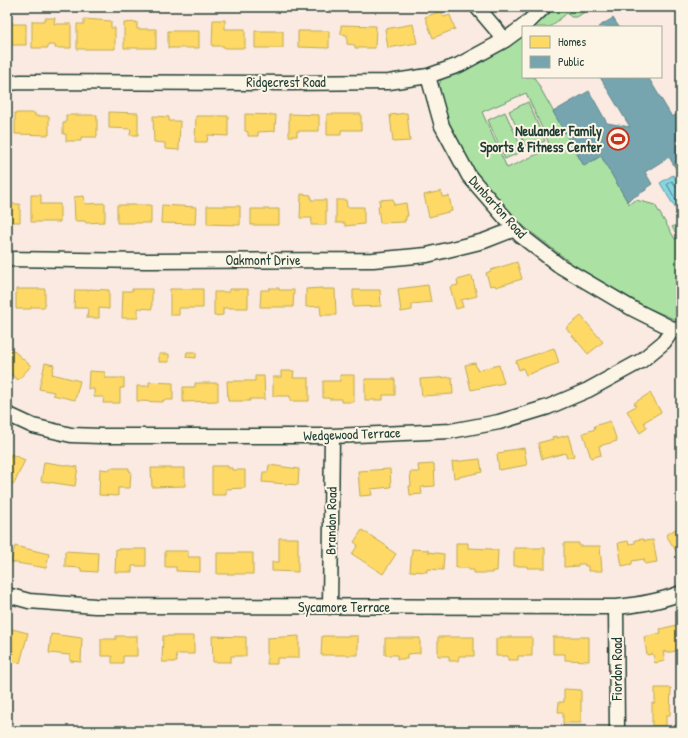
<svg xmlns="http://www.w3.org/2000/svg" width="688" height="738" viewBox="0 0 688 738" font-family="'Patrick Hand',sans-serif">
  <rect width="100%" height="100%" fill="#fbeae1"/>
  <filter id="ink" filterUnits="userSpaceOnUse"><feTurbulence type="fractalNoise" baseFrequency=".025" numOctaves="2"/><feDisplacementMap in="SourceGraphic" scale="8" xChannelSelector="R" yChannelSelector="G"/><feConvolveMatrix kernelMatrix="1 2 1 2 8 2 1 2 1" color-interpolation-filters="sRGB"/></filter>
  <g filter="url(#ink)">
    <path fill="#ace1a4" stroke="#668f6c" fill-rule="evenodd" d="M553,7H587L586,11L577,17H571L567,13L550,27H530Z
      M523,33V77H534L584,166L601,156L629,204L636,200L655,205L675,239L679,238L672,227L681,222V322L646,307L575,266L517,221L494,196L474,169L455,137L437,93L441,79L503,50ZM526,93L551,148L507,168L482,112Z
      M528,102L545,141L527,149L509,111Z
      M505,112L523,151L505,159L488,120Z"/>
    <path fill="#86d5e3" stroke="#5d989d" d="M673,175L681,188V208L677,211L660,183Z"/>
    <path fill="#ffd966" stroke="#bcaa57" d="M120,7H135V9H120Z
      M441,11L444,17L450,15L455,29L433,38L425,17Z
      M45,18H55L54,24H71V48H55V45H48V48H32V21H44Z
      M84,19L111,21V28H115V49H77V24H84Z
      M213,20H225V29H245V48H224V46H212Z
      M7,22H12V24H26V45H7Z
      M137,22V29H156V48H124V23Z
      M413,24L417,43L388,48L385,29Z
      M341,25L376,26L375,48H355V45L347,44V35L341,34Z
      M168,31H199V48H168Z
      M255,31H283V48H255Z
      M298,31H329V48L298,47Z
      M109,112L138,113V135H130L131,129L109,128Z
      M15,113H35V116H49V135L15,134Z
      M407,113L410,141L393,142L390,115Z
      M245,114L276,115L275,131L258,132V136H248V132L245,131Z
      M289,114L319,115V131H297V136H289Z
      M327,114H361V130H341V135H327Z
      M66,115H97V137H81V141H66V134H63V123H66Z
      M153,116L169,117V121H180L179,150L165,149V143L154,142Z
      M196,116H228V136L208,135L207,142H195Z
      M441,191L442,197L449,196L452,211L429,217L424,195Z
      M301,194L311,195V200H326V225H311L312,218H300Z
      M31,195H41V204H60V222H31Z
      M84,196L85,204L105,203V220H104V222L86,223L85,221H75L74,197Z
      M393,199L394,205L406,203L408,216H406V220H404L405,222L380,223L378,206H380L379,200Z
      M336,200H346L347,207H364V224L345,226V223H336Z
      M7,204H20V222H7Z
      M117,205H151V223H117Z
      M162,205L196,207L195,224L161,223Z
      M207,206H240V225L207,224Z
      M251,209H279V225H251Z
      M517,262L522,279L496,287L495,285L490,286L486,273L491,271V270Z
      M472,276L477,296L461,300L463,307L456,309L450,287L458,285L457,280Z
      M428,285L431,302L412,304V310L401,312L398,289Z
      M269,288H279V290H294L293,307H260L261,290H269Z
      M322,288V289H335L336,315H321L320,306L306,307V289Z
      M16,289H45V307H31V309H16Z
      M89,289L109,290V309L99,308V318H87L88,308H74L75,290H89Z
      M132,289H152V309L138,308V318H122L123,291H132Z
      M170,289H203V308H179V315H170Z
      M229,289H248V308H223V315L214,316V292H229Z
      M353,290H380L381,306L353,307Z
      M581,316L603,342L588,354L566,328Z
      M7,345L31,366L18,380L7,371Z
      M554,348L559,363L526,375L523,368L519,370L516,361Z
      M187,352H196V358L186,357Z
      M159,354H169V362H159Z
      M45,363L54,365L52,374L80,381L75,400L53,395L54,392L39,389Z
      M475,363L477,370L499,365L504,383L471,390L465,365Z
      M89,371L105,372V378H124V388H120V403H103L104,397H94V389H88Z
      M281,371H294L293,378H309V401H290V396H273V377H281Z
      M340,375H354V402H341V399H329V398H323V381H340Z
      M255,376H264L265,399H250V401H228L227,381H255Z
      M452,377L453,394L422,396L420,379Z
      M365,379H395V395H383V400H365Z
      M149,382L173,383V400H163V402L137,401V386H149Z
      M195,383H218V401L183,402V387H195Z
      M650,393L661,412L644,422L647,428L640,433L627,411L636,406L634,403Z
      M610,421L617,441L599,446L601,455L591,458L583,433L595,429L594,426Z
      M568,435L574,456L567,458L565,453L542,459L538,443L553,439L552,437L557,436V438Z
      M524,448L527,465L499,470L497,454L504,453V451Z
      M11,454L25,460L14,484L7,481V456L10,458Z
      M480,459L482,472L454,478L452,462Z
      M44,462L78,467L75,486L41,481Z
      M434,464L435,486L421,487L422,494L410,495L409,486H411L410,472H419L418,465Z
      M269,465L299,469L298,485L262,482L263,472H268Z
      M212,466H228V468H232V470H245V488L226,489V495H212Z
      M110,468H129V471H131L130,488H118V496L99,495L100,469L110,470Z
      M151,468H185V486L152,487Z
      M390,469L391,487L371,489L372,495L360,496L358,471Z
      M679,527L681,531V552L678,554L666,535Z
      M362,530L388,547L387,548L396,554L383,574L352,554L358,545L354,542Z
      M279,538H298V572L272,571V562H279Z
      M643,539L644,541L653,540L657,562L645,564L644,559L632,561V564L622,566L618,543L628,541L629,544L635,543V540Z
      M456,543H468V548L492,549V550H498L497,571H492V573H474V570H469V568H456Z
      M564,543H579V546H600L602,571H588V566H585V564H578V566L564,567Z
      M15,546L49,554L46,568L11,562Z
      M514,548H545V568H527V566H514Z
      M116,549H146V566H132V572H115Z
      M412,549L428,550V552L444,554L443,570L427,569V572L410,571Z
      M65,551L98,553L97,572L81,571V568L65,567Z
      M165,551H188V557H200V572L176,571V567H165Z
      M217,553H253V574H217Z
      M681,624V650L665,653V651L663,652L665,661L655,663L653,654L647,655L644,637L661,633L660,629Z
      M8,628L28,633L20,663L7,660Z
      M51,634L82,638L81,662L70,661V655L49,653Z
      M116,636H137V656H123V663H112V656H101V639H116Z
      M163,636H194V654H176L177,662H162Z
      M212,636L246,637V656H231V662H213Z
      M299,636V658H277V664H267V638Z
      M322,636H358V655H321Z
      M438,637H474V656H459L458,661H449V656H438Z
      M500,637H532V656H518V660H508V656H496V639H500Z
      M553,637H589V661L565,660V654H553Z
      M385,638H420V653L407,654V659H397V655H385Z
      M655,688H671L670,715H666V726H652V703H655Z
      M564,689L581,690V723H563V712H558L559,702H564Z"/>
    <path fill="#76a5af" stroke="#5c868a" d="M613,18L619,27H598Z
      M600,77H648L672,117L681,112V177L669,157L645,172L652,184L646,188V190L627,201L601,156L584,166L553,112L589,91L607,123L630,127Z"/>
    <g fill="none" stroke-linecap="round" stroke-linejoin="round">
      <path stroke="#487a7a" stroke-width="1" d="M681,190L677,188L672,181L667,184L678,204L681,205"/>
      <g stroke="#1f3d34" stroke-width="17">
        <path id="minor" d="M477,7L505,40
          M428,76L442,126L469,176L520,235L560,266L633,309L673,329L681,331
          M7,83L21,82L288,83L389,82L428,76L459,65L505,40L524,26L544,7
          M7,259L146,261L373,260L427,255L484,241L515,229
          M7,414L33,426L71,435L100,436H332L451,431L499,422L548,407L588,390L641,361L664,342L673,329
          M7,595L29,601L95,606L616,607C637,605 661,601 681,593
          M330,607L332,436
          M616,607L617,731"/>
      </g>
      <use href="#minor" stroke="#fcf5e5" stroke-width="14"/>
    </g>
  </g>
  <defs>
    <g id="stadium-ring" transform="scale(1.15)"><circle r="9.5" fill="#fcf5e5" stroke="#c8321e" stroke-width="1.5"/><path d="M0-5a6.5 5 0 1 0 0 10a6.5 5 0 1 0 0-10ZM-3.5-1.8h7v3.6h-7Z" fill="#c8321e"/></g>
  </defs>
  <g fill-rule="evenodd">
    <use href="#stadium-ring" x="618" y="139"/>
  </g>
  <g text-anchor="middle" stroke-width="4" stroke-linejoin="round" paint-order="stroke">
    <g font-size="14" fill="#1f3d34" stroke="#fcf5e5">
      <text x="286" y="87">Ridgecrest Road</text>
      <text transform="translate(498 207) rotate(48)" y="5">Dunbarton Road</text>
      <text x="263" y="265">Oakmont Drive</text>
      <text transform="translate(352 434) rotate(-2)" y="5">Wedgewood Terrace</text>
      <text transform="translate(331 521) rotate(-89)" y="5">Brandon Road</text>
      <text x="344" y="612">Sycamore Terrace</text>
      <text transform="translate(617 669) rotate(-90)" y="5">Fiordon Road</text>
    </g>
    <g font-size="14" font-weight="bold" fill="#1f3d34" stroke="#fcf5e5" text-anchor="end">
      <text x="602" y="136">Neulander Family<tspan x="602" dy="16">Sports &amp; Fitness Center</tspan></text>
    </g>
  </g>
  <rect width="688" height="738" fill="none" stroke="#fcf5e5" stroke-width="24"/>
  <rect x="12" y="12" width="664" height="714" fill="none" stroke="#1f3d34" stroke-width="1.5" filter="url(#ink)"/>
  <rect x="522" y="26" width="140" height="52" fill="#fcf5e5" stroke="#a4ab9e"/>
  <rect x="530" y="36" width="20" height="12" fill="#ffd966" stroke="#a4ab9e"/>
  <text x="558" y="46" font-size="12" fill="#1f3d34">Homes</text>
  <rect x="530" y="56" width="20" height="12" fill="#76a5af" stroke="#a4ab9e"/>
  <text x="558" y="66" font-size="12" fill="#1f3d34">Public</text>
</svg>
